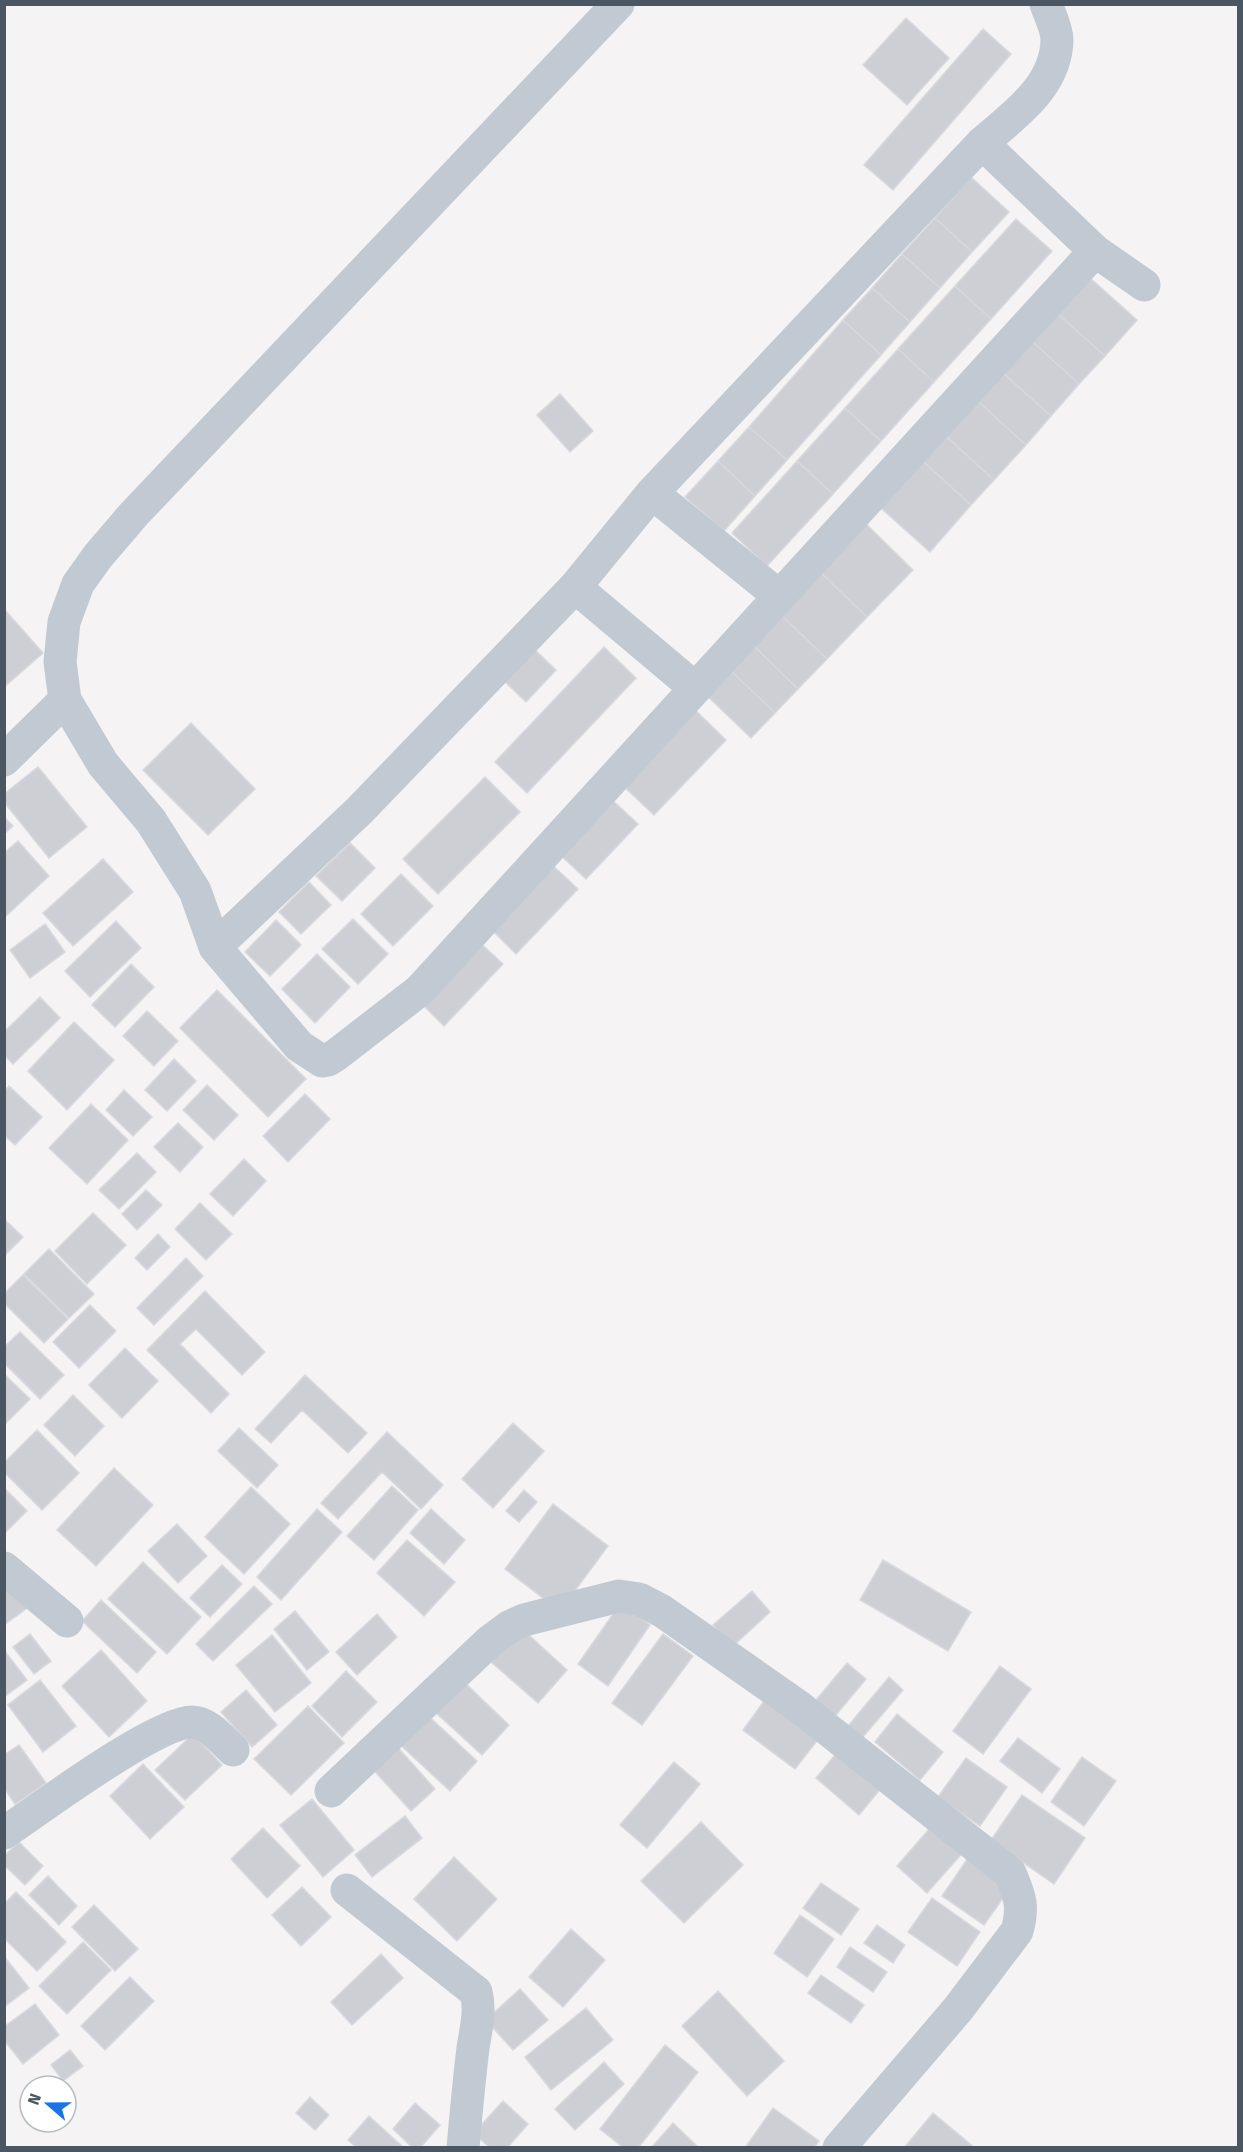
<svg xmlns="http://www.w3.org/2000/svg" width="1243" height="2152" viewBox="0 0 1243 2152" font-family="'Fira Sans',sans-serif">
  <rect width="100%" height="100%" fill="#f5f3f3"/>
  <path fill="#cdcfd5" stroke="#d7d9de" stroke-width="1.5" d="M906,18L949,58L907,105L863,65Z
    M983,29L1011,54L893,190L864,165Z
    M971,177L1009,212L972,252L935,218Z
    M935,218L972,252L940,288L902,254Z
    M1016,219L1052,251L991,319L955,286Z
    M902,254L940,288L910,322L872,288Z
    M1080,269L1137,320L1105,356L1048,305Z
    M955,286L991,319L934,382L898,349Z
    M872,288L910,322L881,355L843,320Z
    M1048,305L1105,356L1079,384L1023,333Z
    M843,320L881,355L787,460L749,427Z
    M1023,333L1079,384L1051,416L994,365Z
    M898,349L934,382L881,441L845,408Z
    M994,365L1051,416L1026,445L969,393Z
    M969,393L1026,445L994,480L937,428Z
    M560,394L593,431L570,452L537,415Z
    M845,408L881,441L833,494L797,461Z
    M749,427L787,460L755,496L718,461Z
    M937,428L994,480L971,505L915,454Z
    M915,454L971,505L930,552L873,501Z
    M718,461L755,496L724,531L685,497Z
    M797,461L833,494L767,566L732,533Z
    M862,520L913,570L867,617L816,568Z
    M816,568L867,617L827,659L776,610Z
    M5,610L43,653L4,687V610Z
    M776,610L827,659L798,689L748,640Z
    M748,640L798,689L775,713L724,664Z
    M604,647L636,678L527,793L495,762Z
    M533,648L556,670L526,702L503,680Z
    M724,664L775,713L751,738L700,689Z
    M691,706L726,740L654,815L619,782Z
    M191,723L255,789L208,835L143,770Z
    M38,767L87,827L49,858L4,802V794Z
    M485,777L520,812L438,894L403,859Z
    M609,797L638,824L586,879L556,851Z
    M4,817L13,826L4,834Z
    M18,841L49,876L6,916L4,914V853Z
    M350,843L375,868L342,901L316,876Z
    M103,859L133,892L73,946L43,913Z
    M550,863L578,889L516,954L489,927Z
    M401,874L433,906L393,946L361,914Z
    M309,882L331,905L301,934L279,912Z
    M353,919L388,954L358,984L322,949Z
    M276,920L301,945L270,976L245,952Z
    M116,921L141,948L90,997L65,971Z
    M45,924L65,952L30,978L10,950Z
    M475,938L503,964L444,1026L417,999Z
    M317,954L350,987L315,1023L282,989Z
    M131,964L154,987L115,1027L92,1005Z
    M217,990L306,1079L268,1117L180,1028Z
    M40,997L60,1018L13,1064L4,1055V1032Z
    M147,1011L178,1041L154,1066L123,1036Z
    M74,1022L114,1060L67,1110L28,1071Z
    M174,1059L196,1081L167,1111L145,1090Z
    M207,1085L238,1115L214,1140L183,1110Z
    M9,1086L42,1117L15,1145L4,1135V1091Z
    M124,1090L152,1117L133,1136L106,1110Z
    M305,1094L330,1119L288,1162L263,1136Z
    M91,1104L128,1140L87,1184L49,1148Z
    M178,1123L203,1147L180,1172L154,1147Z
    M137,1153L156,1172L119,1209L99,1190Z
    M244,1159L266,1181L233,1216L210,1194Z
    M146,1190L162,1205L137,1230L122,1214Z
    M200,1203L232,1234L206,1260L175,1229Z
    M93,1213L126,1245L87,1284L55,1251Z
    M4,1219L23,1237L4,1256Z
    M158,1234L170,1247L147,1270L135,1258Z
    M49,1249L94,1294L69,1318L24,1274Z
    M186,1258L203,1276L154,1325L137,1308Z
    M23,1275L68,1319L44,1343L4,1303V1294Z
    M205,1291L265,1352L242,1375L196,1329L180,1344L229,1394L211,1413L147,1350Z
    M90,1305L116,1331L79,1368L53,1342Z
    M20,1332L64,1375L40,1399L4,1363V1347Z
    M125,1348L158,1381L122,1418L89,1385Z
    M4,1374L30,1399L4,1425Z
    M305,1375L367,1433L348,1453L302,1410L271,1443L255,1429Z
    M73,1395L104,1426L75,1456L44,1425Z
    M513,1423L544,1451L493,1508L462,1479Z
    M239,1428L278,1465L257,1488L218,1451Z
    M37,1430L79,1473L42,1510L4,1472V1463Z
    M387,1432L443,1485L421,1509L382,1472L338,1519L321,1503Z
    M114,1468L153,1505L96,1566L57,1530Z
    M392,1486L418,1510L374,1560L347,1536Z
    M251,1487L290,1524L244,1574L205,1537Z
    M4,1488L27,1511L4,1534Z
    M524,1490L537,1502L519,1522L506,1511Z
    M553,1504L608,1546L560,1611L505,1569Z
    M317,1509L342,1532L281,1600L257,1577Z
    M431,1509L465,1540L444,1564L410,1533Z
    M177,1524L207,1556L178,1583L148,1551Z
    M407,1540L455,1582L424,1616L377,1573Z
    M883,1560L971,1612L948,1651L860,1600Z
    M143,1562L201,1617L167,1654L108,1599Z
    M222,1565L242,1584L210,1617L190,1598Z
    M4,1580L27,1608L4,1625Z
    M254,1586L272,1604L213,1661L196,1644Z
    M752,1591L770,1612L732,1647L713,1625Z
    M101,1600L156,1652L137,1673L82,1621Z
    M620,1604L650,1625L608,1686L578,1664Z
    M295,1611L329,1652L307,1670L274,1629Z
    M377,1614L397,1637L357,1675L336,1652Z
    M519,1626L567,1670L538,1703L489,1660Z
    M30,1634L51,1661L34,1674L13,1647Z
    M663,1634L693,1656L642,1725L612,1703Z
    M272,1635L311,1683L275,1712L236,1665Z
    M4,1650L27,1680L4,1697Z
    M101,1650L147,1701L109,1737L62,1686Z
    M847,1663L866,1679L831,1721L812,1705Z
    M1000,1666L1031,1689L983,1754L953,1731Z
    M346,1671L377,1702L342,1737L312,1706Z
    M889,1677L903,1690L857,1744L843,1732Z
    M40,1680L76,1726L43,1752L8,1705Z
    M463,1681L509,1725L482,1755L435,1712Z
    M246,1690L277,1725L252,1747L221,1712Z
    M767,1697L820,1737L795,1769L743,1730Z
    M308,1706L344,1743L291,1795L254,1759Z
    M421,1709L477,1761L450,1791L394,1739Z
    M897,1714L943,1752L920,1780L875,1742Z
    M193,1734L222,1765L185,1800L155,1770Z
    M1018,1738L1060,1769L1042,1793L1000,1761Z
    M393,1742L435,1789L411,1811L368,1764Z
    M844,1744L887,1781L859,1815L816,1778Z
    M19,1745L46,1783L15,1804L4,1788V1755Z
    M1082,1757L1116,1781L1084,1826L1051,1802Z
    M966,1758L1007,1787L980,1826L938,1797Z
    M674,1762L700,1784L647,1848L620,1825Z
    M143,1764L184,1807L150,1839L110,1796Z
    M1022,1795L1085,1838L1054,1884L991,1840Z
    M312,1799L354,1850L323,1877L280,1825Z
    M405,1816L422,1838L372,1877L355,1855Z
    M936,1821L967,1848L927,1893L897,1866Z
    M701,1822L743,1865L684,1923L641,1881Z
    M263,1828L300,1866L267,1898L231,1859Z
    M19,1842L43,1866L25,1885L4,1865V1856Z
    M970,1855L1013,1884L984,1925L942,1896Z
    M454,1857L497,1899L457,1941L414,1899Z
    M48,1876L77,1906L59,1925L29,1895Z
    M821,1883L859,1909L841,1935L803,1908Z
    M302,1887L331,1917L301,1946L272,1915Z
    M16,1892L66,1942L37,1971L4,1938V1904Z
    M932,1898L980,1932L957,1966L908,1932Z
    M94,1905L138,1949L115,1971L72,1927Z
    M800,1915L834,1939L807,1977L774,1953Z
    M877,1925L905,1945L893,1963L864,1943Z
    M571,1929L605,1960L563,2007L529,1977Z
    M83,1942L111,1970L67,2014L39,1986Z
    M850,1947L887,1972L873,1992L837,1967Z
    M381,1954L403,1978L352,2025L331,2002Z
    M4,1956L29,1988L4,2007Z
    M821,1975L864,2005L851,2023L808,1993Z
    M130,1977L154,2001L105,2050L81,2026Z
    M520,1989L548,2020L513,2050L486,2020Z
    M718,1991L784,2061L747,2096L682,2026Z
    M35,2004L59,2035L23,2064L4,2040V2027Z
    M586,2008L613,2040L551,2090L525,2057Z
    M665,2045L698,2072L638,2148H624L600,2129Z
    M70,2050L83,2066L63,2081L51,2065Z
    M604,2062L624,2084L575,2130L555,2109Z
    M310,2097L329,2115L315,2130L296,2113Z
    M503,2101L528,2124L507,2148H490L474,2133Z
    M415,2103L440,2125L420,2148H413L393,2129Z
    M773,2108L819,2141L814,2148H745Z
    M933,2113L975,2148H904Z
    M369,2116L404,2148H357L348,2140Z
    M673,2123L699,2148H651Z"/>
  <g fill="none" stroke-linecap="round" stroke-linejoin="round">
    <path stroke="#c1cad2" stroke-width="33" d="M618,4L134,514L98,556L78,584L64,622L60,662L65,700L103,764L151,821L195,891L215,947L299,1046L322,1061L328,1060L336,1055L420,990L1095,251
      M982,143L1095,251L1144,285
      M652,493L779,596
      M575,587L695,688
      M4,760L65,700
      M215,947L359,811L575,587L652,493L982,143C1014,115 1056,87 1057,40C1057,29 1050,15 1046,4
      M4,1568L67,1621
      M331,1791L490,1641L509,1627L524,1620L619,1596L639,1599L662,1611L798,1706L1010,1873C1020,1896 1024,1907 1017,1931L958,2009L839,2148
      M4,1833C40,1809 156,1722 192,1722C208,1722 222,1740 233,1750
      M347,1890L476,1992C481,2012 476,2028 473,2048C469,2081 466,2114 463,2148"/>
  </g>
  <rect width="1243" height="2152" fill="none" stroke="#4a5661" stroke-width="12"/>
  <g transform="translate(48 2104) rotate(290)"><circle r="28" fill="#ffffff" stroke="#b7bbc0" stroke-width="1.5"/>
  <path d="M0-4.5L10 22L0 15L-10 22Z" fill="#1a73e8"/>
  <text y="-9" font-size="16" font-weight="bold" text-anchor="middle" fill="#4a5661">N</text>
  </g>
</svg>
